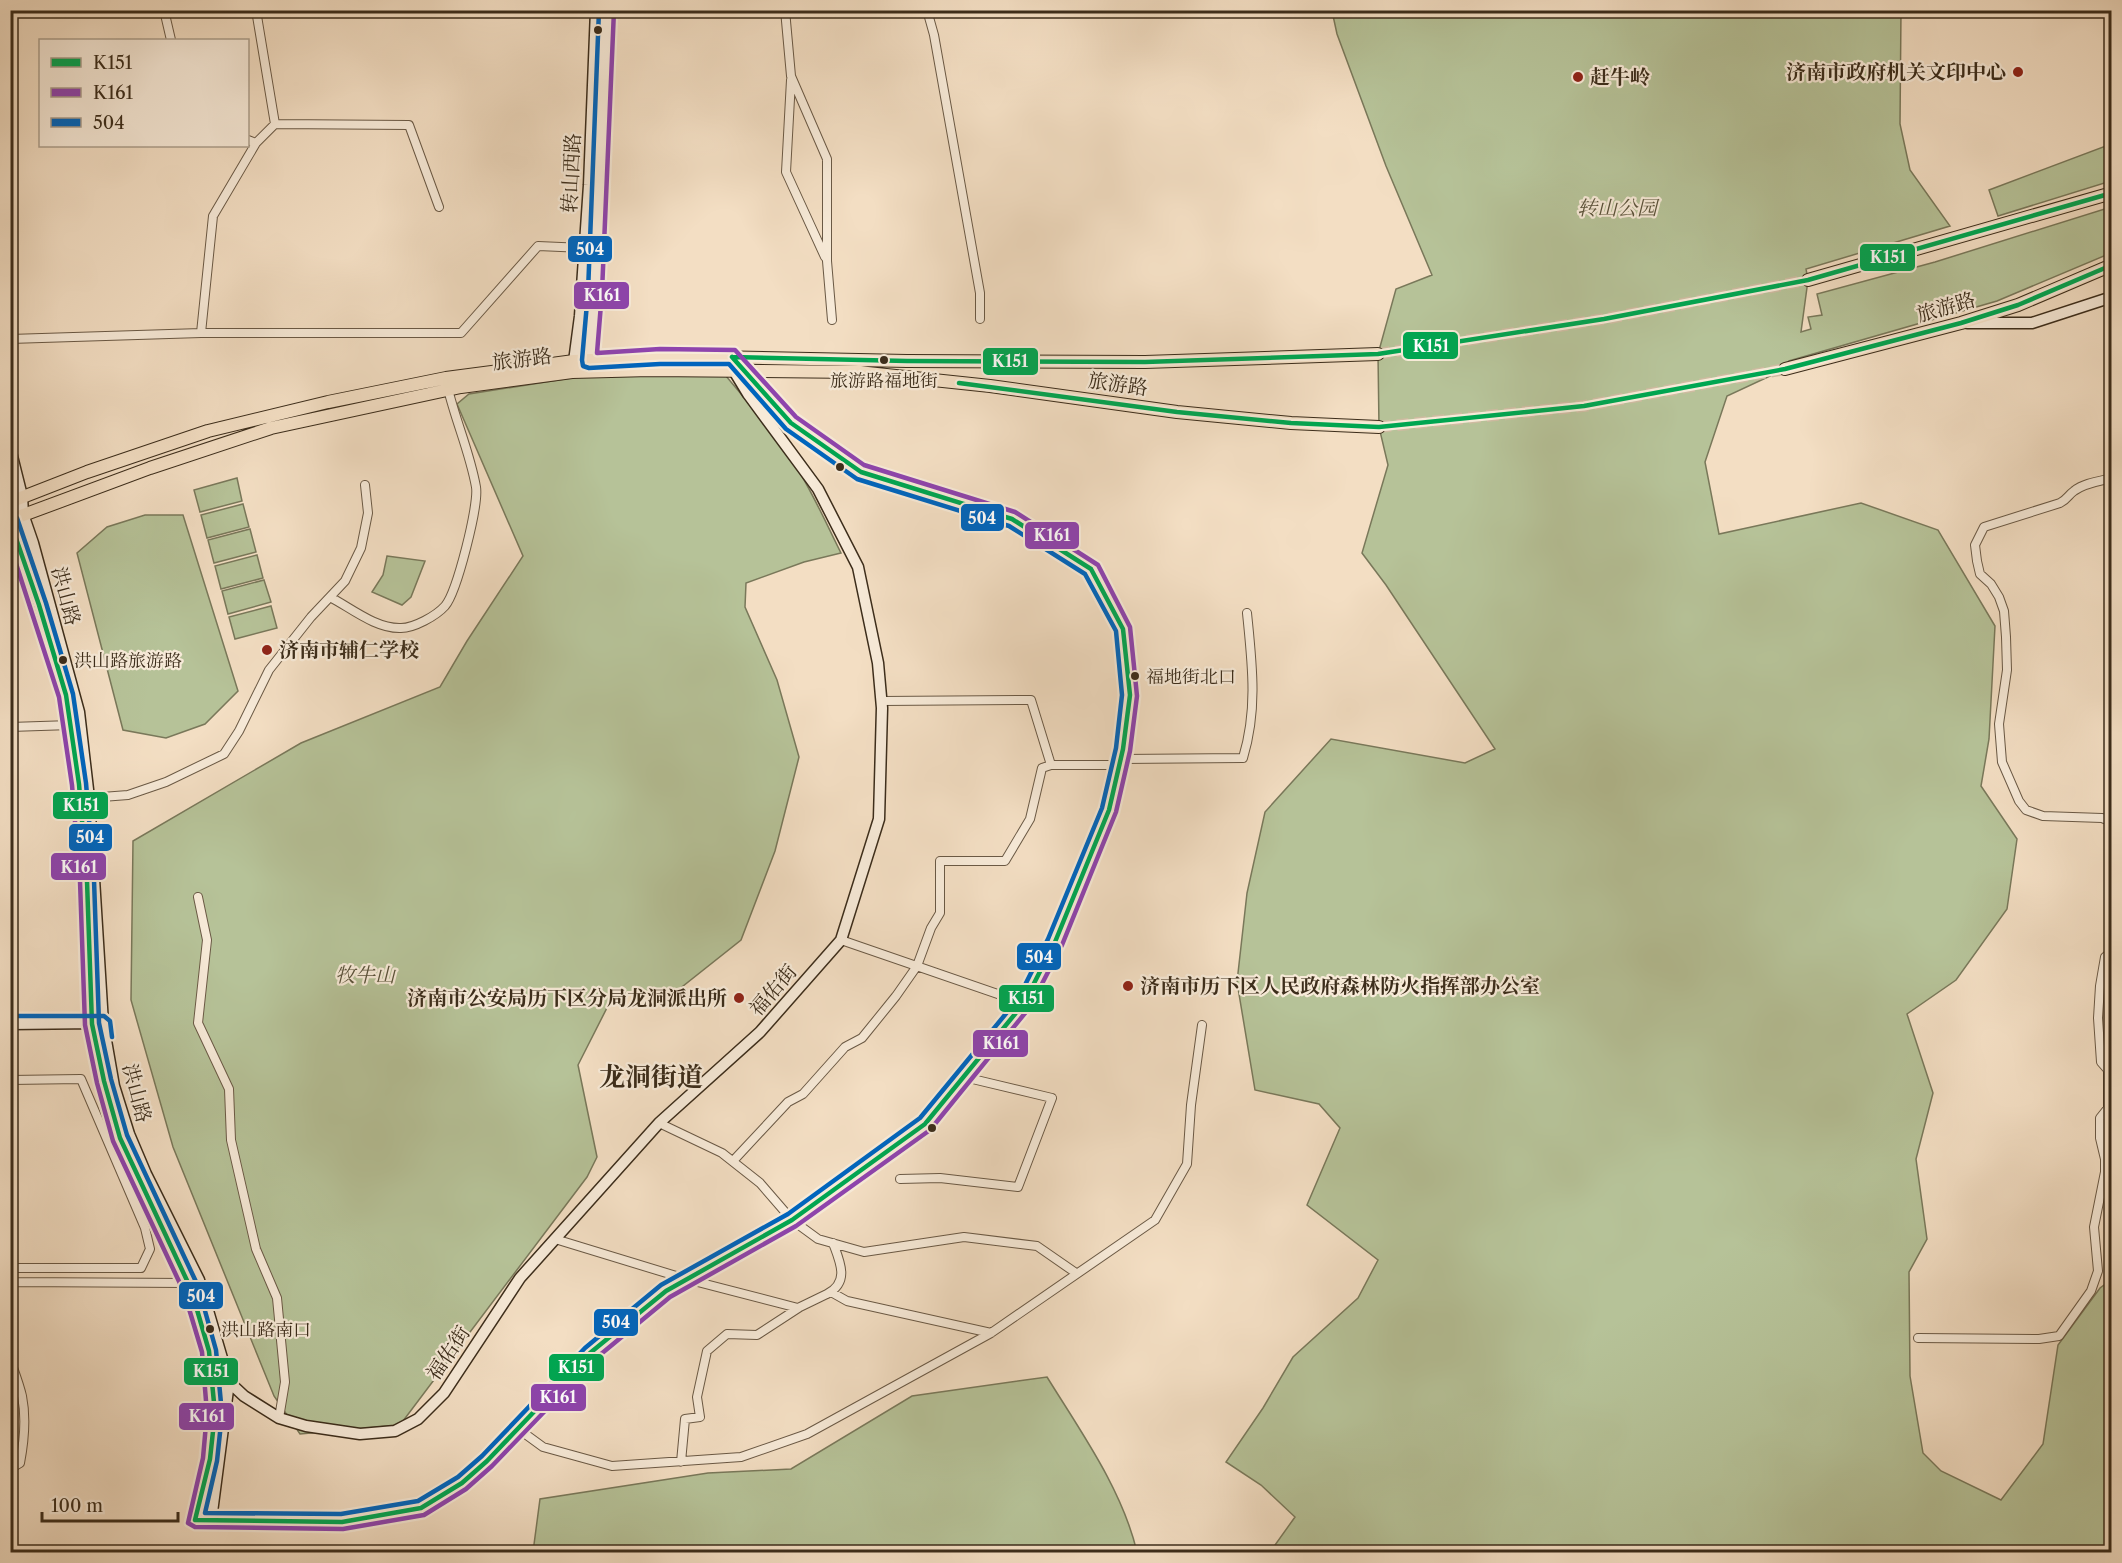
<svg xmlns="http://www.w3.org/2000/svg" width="2122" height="1563" viewBox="0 0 2122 1563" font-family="'Libre Caslon Text','Noto Serif SC',serif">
  <rect width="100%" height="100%" fill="#f3dec3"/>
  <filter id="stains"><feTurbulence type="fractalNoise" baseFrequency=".00333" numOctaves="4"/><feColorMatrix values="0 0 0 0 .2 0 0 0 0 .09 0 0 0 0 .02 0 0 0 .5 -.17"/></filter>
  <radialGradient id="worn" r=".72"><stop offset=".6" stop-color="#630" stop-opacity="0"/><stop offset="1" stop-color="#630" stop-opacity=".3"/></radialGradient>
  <path fill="#b6c298" stroke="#79785a" stroke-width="1.5" d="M1332,11H1901L1900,124L1910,170L1950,226L1806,269L1808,280L1801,332L1811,329L1808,317L1822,315L1817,294L1935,262L2111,207V253L1997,301L1789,361L1785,369L1727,396L1705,462L1719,534L1861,503L1938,530L1995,626L1989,739L1981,786L2017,839L2007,909L1956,980L1907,1014L1933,1093L1916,1159L1927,1239L1909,1272L1910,1376L1923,1453L1941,1471L2001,1500L2043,1444L2058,1345L2100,1288L2111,1280V1552H1270L1295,1517L1261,1485L1226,1462L1263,1408L1293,1357L1358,1298L1378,1260L1307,1205L1340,1128L1319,1104L1255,1090L1237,982L1247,893L1265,812L1331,739L1465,763L1495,749L1386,585L1362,553L1388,465L1379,427L1378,354L1396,289L1432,275L1386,166L1337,34Z
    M2111,144V181L1998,216L1989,190Z
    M584,376H726C750,404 773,433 794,463C812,491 826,523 841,553L804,562L746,583L745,607L777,680L799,757L775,851L741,940L678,990L614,994L578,1065L597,1157L587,1177L400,1425L300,1434L274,1396L173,1147L131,1000L133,841L301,743L440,687L467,641L523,556L457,404L469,394Z
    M237,478L242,501L200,512L194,490Z
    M243,504L249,527L207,538L201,515Z
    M145,515H183L238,691L205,724L166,738L123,730L77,553L107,527Z
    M250,529L256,552L214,563L208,540Z
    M257,555L263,578L221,589L215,566Z
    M387,556L425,561L411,597L402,605L372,592L383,575Z
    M264,580L271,602L228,614L222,591Z
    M271,606L277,628L235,639L229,617Z
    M1047,1377C1081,1432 1122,1489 1137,1552H533L540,1499L708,1473L791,1469L912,1396Z"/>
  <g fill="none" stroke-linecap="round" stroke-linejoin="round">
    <path stroke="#cebba1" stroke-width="12" stroke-dasharray="12 6" stroke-linecap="butt" d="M1378,354L1604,319L1808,280
      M1379,427L1584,406L1785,369"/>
    <g stroke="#6a5945" stroke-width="10">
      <path id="street" d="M164,10L171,40
        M256,10L275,124
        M785,10L791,76L827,159V261L832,320
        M927,10L934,35L980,293V319
        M791,80L786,172L825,257
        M256,143L275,124L409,125L439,207
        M201,333L213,216L256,143L248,140
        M10,339L201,333H461L538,246L584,248
        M2112,478C2100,481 2084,483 2074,491C2067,496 2069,498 2060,503L1984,527L1975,545L1977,561L1980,574L1991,584L1999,597L2004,611L2006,637L2007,670L1999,724L2002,762L2019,801L2026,810L2043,816L2102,818L2112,822
        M330,597C351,608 376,629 401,628C414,628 436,616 445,606C457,592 479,505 476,487C470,453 456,422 448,389
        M881,701L1031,700L1051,765H1119
        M10,727L71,725
        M1121,759L1243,758C1258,709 1252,663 1247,613
        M89,798L128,795L166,782L224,754L239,731L269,670L311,617L345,581L361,548L368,513L365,485
        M198,897L207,940L198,1023L229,1089L231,1140L256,1249L277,1298L285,1382L279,1418
        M841,940L1024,1003
        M10,1080L81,1079L145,1228L150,1249L141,1268H10
        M659,1123L722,1153L760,1183L792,1220L818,1239L864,1252L964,1237L1037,1246L1076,1273
        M733,1161L788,1102L803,1094L845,1047L862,1038L896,996L917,966L931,928L940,913V861H1005L1030,819L1042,768L1051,765
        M900,1179L940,1178L1018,1187L1052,1098L964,1077
        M555,1239L686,1279L798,1308L831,1292L847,1301L991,1333
        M10,1282L188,1283
        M827,1294C850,1282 840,1262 833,1243
        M10,1302L12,1268
        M1918,1338L2039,1339L2059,1336L2091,1291L2098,1271L2094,1227L2105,1172V1159L2100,1138V1118L2108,1108V1070L2101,1062L2098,1018L2100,986L2105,957L2112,951
        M10,1359C14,1371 19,1383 22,1396C26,1416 24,1442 20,1463L10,1469
        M517,1428L543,1447L612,1466L741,1457L807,1434L991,1333L1155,1220L1187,1164L1191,1105L1202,1025
        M681,1462L685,1419L700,1417L697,1397L707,1351L727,1334L757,1335L800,1307"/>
    </g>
    <g stroke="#3c2d1b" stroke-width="13">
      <path id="secondary" d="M1967,323H2032L2112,297
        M589,367L595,292L607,10
        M573,369L580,316L589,185L596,10
        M10,448L22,496L23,514L33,543L79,712L89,798L103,1023L114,1086L129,1134L146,1174L199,1280L229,1382L211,1520
        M10,520L39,605L66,695L79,784L87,881L92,1024L104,1081L120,1138L191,1289L209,1351L215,1413L210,1459L195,1520L342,1522L421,1508L462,1483L487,1461L590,1353L666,1291L792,1220L925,1124L1024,1003L1055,942L1109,810L1123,749L1130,695L1123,629L1091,569L1012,519L861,472L791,423L732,357
        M10,1024L96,1023
        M211,1380L229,1382L244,1396L279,1418L306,1426L360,1434L395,1431L418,1419L444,1393L520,1278L659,1123L760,1032L841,940L879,819L882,708L878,663L858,567L818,489L748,394L734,371V365"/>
    </g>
    <g stroke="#3c2d1b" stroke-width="14">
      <path id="primary" d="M1808,280L2112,193
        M1785,369L1961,323L2018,305L2112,265
        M10,502L87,472L208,431L328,402L446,378L574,361L660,356L907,361L1145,362L1378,354
        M10,520L150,468L271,428L461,387L572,372L650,370L858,372L990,386L1177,412L1291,423L1379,427"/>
    </g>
    <use href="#street" stroke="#f7ead8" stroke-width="8"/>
    <use href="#secondary" stroke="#f7ead8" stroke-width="10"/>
    <use href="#primary" stroke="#f3dec3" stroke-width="12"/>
    <g stroke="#f7ead8" stroke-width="9">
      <path id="bus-1" d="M732,357L907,361L1145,362L1378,354L1604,319L1808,280L2112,193
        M959,383L1177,412L1291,423L1379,427L1584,406L1785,369L1961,323L2018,305L2112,265
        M10,521L39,605L66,695L79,784L87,881L92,1024L104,1081L120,1138L191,1289L209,1351L215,1413L210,1459L195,1520L342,1522L421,1508L462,1483L487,1461L590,1353L666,1291L792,1220L925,1124L1024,1003L1055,942L1109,810L1123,749L1130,695L1123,629L1091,569L1012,519L861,472L791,423L732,357"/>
    </g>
    <g stroke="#f7ead8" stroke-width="9">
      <path id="bus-2" d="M10,545L59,697L72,785L80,881L85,1025L97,1083L113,1141L184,1292L202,1352L207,1413L203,1458L188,1523L195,1527L343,1529L424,1515L466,1489L492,1466L595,1359L670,1297L796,1226L930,1130L1030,1007L1062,945L1116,812L1130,751L1137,696L1130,627L1098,565L1015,512L864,465L796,417L735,350L660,349L597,353L602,292L614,10"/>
    </g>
    <g stroke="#f7ead8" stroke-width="9">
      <path id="bus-3" d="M17,518L46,603L73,694L86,783L94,880L99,1023L111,1079L127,1135L198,1286L216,1350L222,1414L217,1461L205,1513L341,1514L418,1501L458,1477L482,1456L585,1348L661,1285L788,1214L920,1118L1018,999L1048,939L1102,808L1116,748L1122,695L1116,631L1085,574L1009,526L857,479L786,429L729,364H660L589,368L583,366L582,360L588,292L599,10
        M10,1016H104L110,1021L112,1037"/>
    </g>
    <use href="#bus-1" stroke="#00a651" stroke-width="4.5"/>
    <use href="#bus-2" stroke="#8e44ad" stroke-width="4.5"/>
    <use href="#bus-3" stroke="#0065bd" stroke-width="4.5"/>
  </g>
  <g fill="#3c2d1b" stroke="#f7ead8" stroke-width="2">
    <circle cx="598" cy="30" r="5"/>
    <circle cx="884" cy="360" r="5"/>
    <circle cx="840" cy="467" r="5"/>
    <circle cx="63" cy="660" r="5"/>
    <circle cx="1135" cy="676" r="5"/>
    <circle cx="932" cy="1128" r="5"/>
    <circle cx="210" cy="1329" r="5"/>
  </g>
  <g fill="#8f2418" stroke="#f7ead8" stroke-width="2">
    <circle cx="2018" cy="72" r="6"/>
    <circle cx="1578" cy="77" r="6"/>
    <circle cx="267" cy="650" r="6"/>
    <circle cx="1128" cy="986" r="6"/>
    <circle cx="739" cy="998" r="6"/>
  </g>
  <g text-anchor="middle" stroke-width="4.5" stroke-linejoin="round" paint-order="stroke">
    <g font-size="18" fill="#3c2d1b" stroke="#f7ead8" text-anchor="start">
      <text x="884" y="387" text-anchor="middle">旅游路福地街</text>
      <text x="74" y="667">洪山路旅游路</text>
      <text x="1146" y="683">福地街北口</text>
      <text x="221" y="1336">洪山路南口</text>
    </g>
    <g font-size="20" font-weight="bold" fill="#3c2d1b" stroke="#f7ead8" text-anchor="start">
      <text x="2006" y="79" text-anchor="end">济南市政府机关文印中心</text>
      <text x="1590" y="84">赶牛岭</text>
      <text x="279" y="657">济南市辅仁学校</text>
      <text x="1140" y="993">济南市历下区人民政府森林防火指挥部办公室</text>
      <text x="727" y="1005" text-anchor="end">济南市公安局历下区分局龙洞派出所</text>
    </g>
    <g font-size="20" fill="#3c2d1b" stroke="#f7ead8">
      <text transform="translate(571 173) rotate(-87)" y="7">转山西路</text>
      <text transform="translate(1946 307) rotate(-16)" y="7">旅游路</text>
      <text transform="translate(522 359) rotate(-7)" y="7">旅游路</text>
      <text transform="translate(1118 384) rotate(8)" y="7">旅游路</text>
      <text transform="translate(66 596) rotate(75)" y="7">洪山路</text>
      <text transform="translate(773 990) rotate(-49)" y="7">福佑街</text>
      <text transform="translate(137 1093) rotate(75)" y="7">洪山路</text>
      <text transform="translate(448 1353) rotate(-56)" y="7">福佑街</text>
    </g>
    <g font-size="20" font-style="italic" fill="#5a523a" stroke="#f7ead8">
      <text x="1617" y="215">转山公园</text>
      <text x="365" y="982">牧牛山</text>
    </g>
    <g font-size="26" font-weight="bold" fill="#3c2d1b" stroke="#f7ead8">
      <text x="651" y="1086">龙洞街道</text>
    </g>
  </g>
  <g stroke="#f7ead8" stroke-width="2">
    <rect x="567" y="235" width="46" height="28" rx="6" fill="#0065bd"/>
    <rect x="1859" y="243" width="57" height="29" rx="6" fill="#00a651"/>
    <rect x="573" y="281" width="57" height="29" rx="6" fill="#8e44ad"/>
    <rect x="1402" y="331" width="57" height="29" rx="6" fill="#00a651"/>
    <rect x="982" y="347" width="57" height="29" rx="6" fill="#00a651"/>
    <rect x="960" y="503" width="45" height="29" rx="6" fill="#0065bd"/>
    <rect x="1024" y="521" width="56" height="29" rx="6" fill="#8e44ad"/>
    <rect x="52" y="791" width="57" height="29" rx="6" fill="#00a651"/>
    <rect x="68" y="823" width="45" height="29" rx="6" fill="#0065bd"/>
    <rect x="50" y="852" width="57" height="29" rx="6" fill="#8e44ad"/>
    <rect x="1016" y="942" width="46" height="29" rx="6" fill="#0065bd"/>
    <rect x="998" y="984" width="57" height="29" rx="6" fill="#00a651"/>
    <rect x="972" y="1029" width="57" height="29" rx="6" fill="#8e44ad"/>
    <rect x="178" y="1281" width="46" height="29" rx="6" fill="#0065bd"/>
    <rect x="593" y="1308" width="46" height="29" rx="6" fill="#0065bd"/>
    <rect x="548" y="1353" width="57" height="29" rx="6" fill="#00a651"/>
    <rect x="183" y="1357" width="56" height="29" rx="6" fill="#00a651"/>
    <rect x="530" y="1383" width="57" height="29" rx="6" fill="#8e44ad"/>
    <rect x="178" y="1402" width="57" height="29" rx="6" fill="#8e44ad"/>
  </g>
  <g font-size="16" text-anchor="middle" font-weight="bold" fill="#fff">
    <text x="590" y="255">504</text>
    <text x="1888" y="263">K151</text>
    <text x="602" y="301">K161</text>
    <text x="1431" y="352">K151</text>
    <text x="1010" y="367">K151</text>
    <text x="982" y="524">504</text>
    <text x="1052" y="541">K161</text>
    <text x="81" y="811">K151</text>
    <text x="90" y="843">504</text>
    <text x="79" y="873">K161</text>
    <text x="1039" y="963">504</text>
    <text x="1026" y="1004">K151</text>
    <text x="1001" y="1049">K161</text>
    <text x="201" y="1302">504</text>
    <text x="616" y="1328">504</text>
    <text x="576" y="1373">K151</text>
    <text x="211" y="1377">K151</text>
    <text x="558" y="1403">K161</text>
    <text x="207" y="1422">K161</text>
  </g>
  <rect width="2122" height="1563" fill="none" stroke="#f3dec3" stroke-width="36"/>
  <rect x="12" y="12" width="2098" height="1539" fill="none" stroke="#3c2d1b" stroke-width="3"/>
  <rect x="18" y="18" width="2086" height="1527" fill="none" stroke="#3c2d1b" stroke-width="1.5"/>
  <rect x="39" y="39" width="210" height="108" fill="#f7ead8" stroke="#ac9e8c" stroke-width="1.5"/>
  <rect x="51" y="58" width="30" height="9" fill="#00a651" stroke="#ac9e8c" stroke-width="1.5"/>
  <text x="93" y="69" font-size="18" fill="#3c2d1b">K151</text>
  <rect x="51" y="88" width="30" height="9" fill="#8e44ad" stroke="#ac9e8c" stroke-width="1.5"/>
  <text x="93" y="99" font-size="18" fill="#3c2d1b">K161</text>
  <rect x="51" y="118" width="30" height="9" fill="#0065bd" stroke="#ac9e8c" stroke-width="1.5"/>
  <text x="93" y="129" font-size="18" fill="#3c2d1b">504</text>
  <path d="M42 1512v9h136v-9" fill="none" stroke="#3c2d1b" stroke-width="3"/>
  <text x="51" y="1512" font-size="18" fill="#3c2d1b" stroke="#f7ead8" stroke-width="4.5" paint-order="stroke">100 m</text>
  <rect width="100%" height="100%" filter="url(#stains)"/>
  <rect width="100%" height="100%" fill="url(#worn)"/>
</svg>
